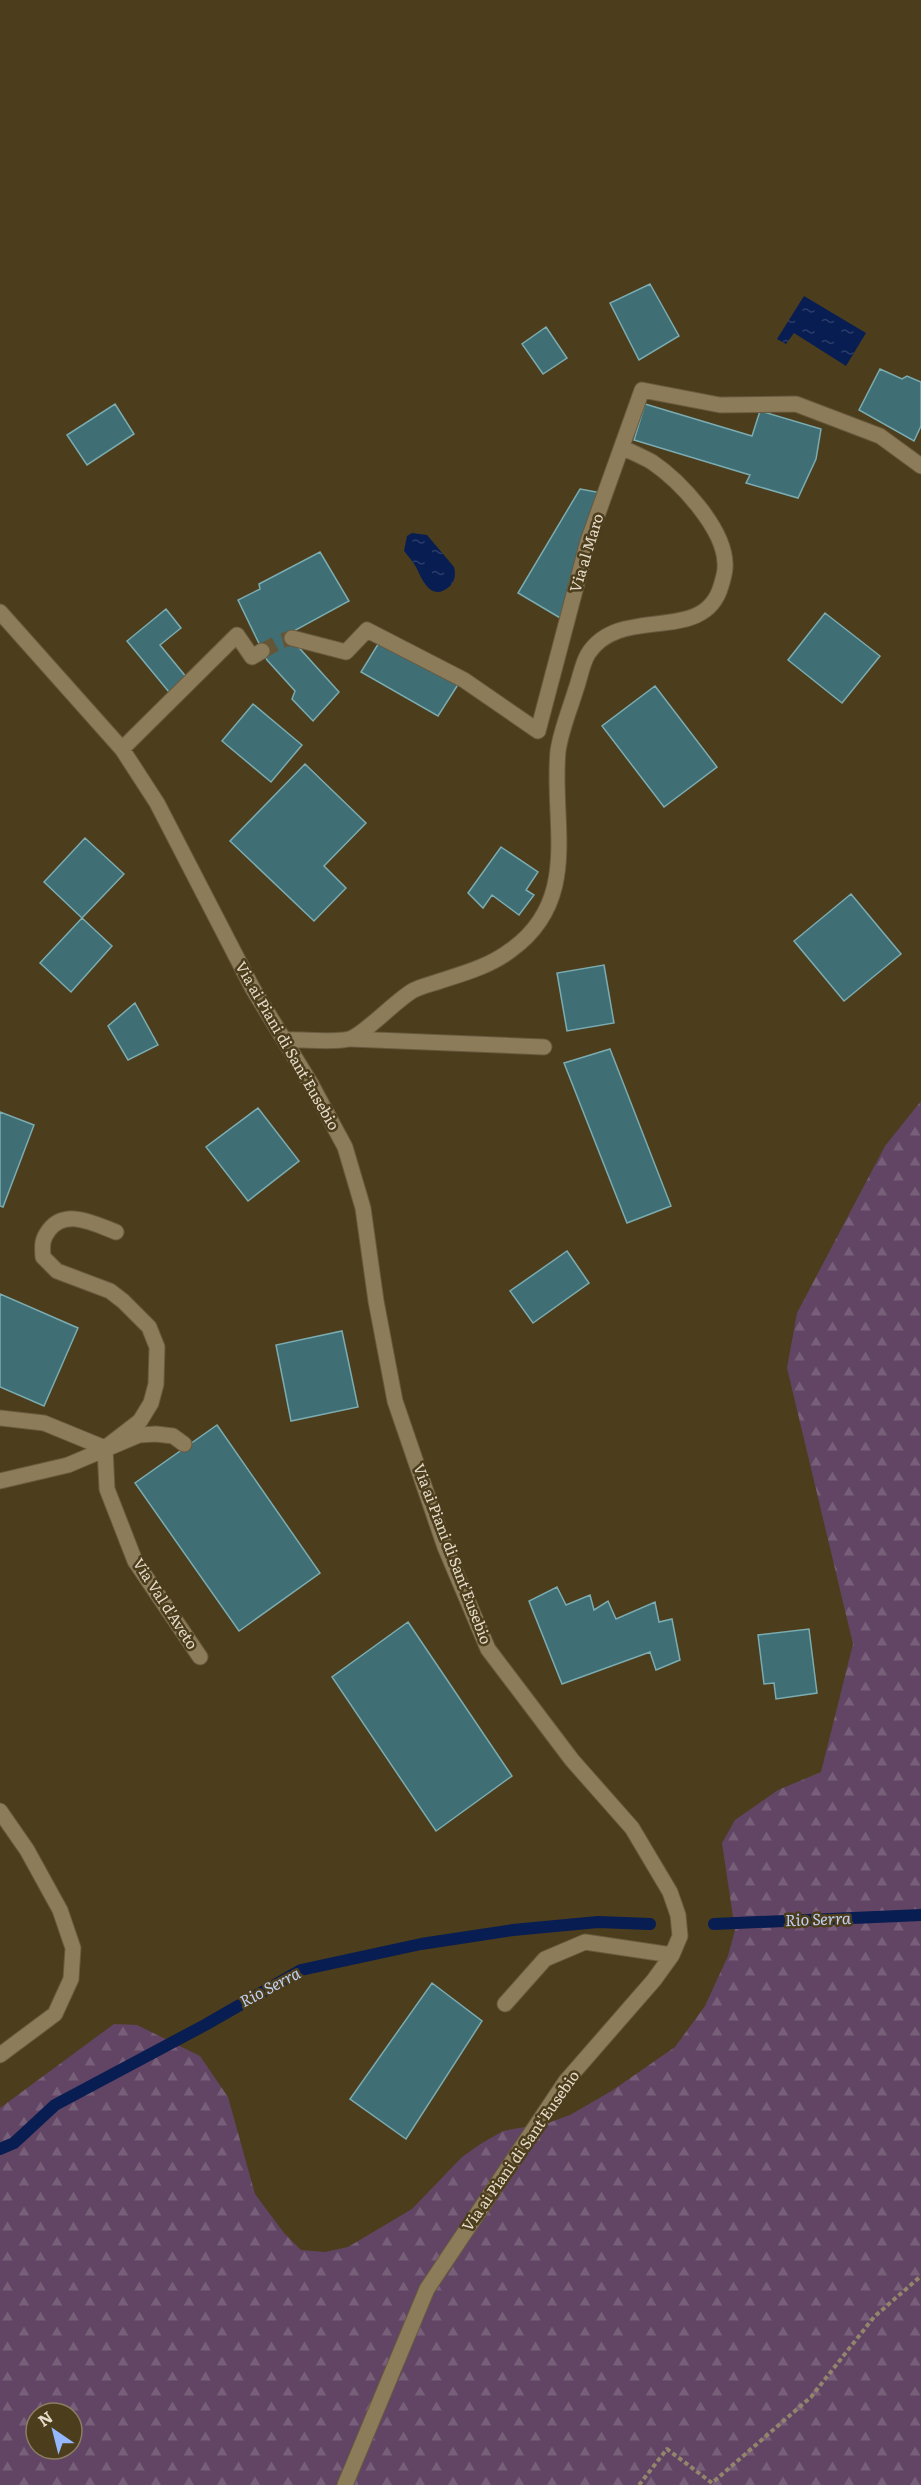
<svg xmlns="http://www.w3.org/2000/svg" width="921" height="2485" viewBox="0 0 921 2485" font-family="Literata,serif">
  <defs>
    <pattern id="forest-firs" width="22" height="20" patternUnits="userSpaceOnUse" patternTransform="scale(1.5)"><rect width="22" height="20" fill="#624564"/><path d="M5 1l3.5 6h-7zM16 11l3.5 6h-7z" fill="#785f79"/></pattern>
    <pattern id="water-ripples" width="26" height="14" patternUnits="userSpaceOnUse" patternTransform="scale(1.5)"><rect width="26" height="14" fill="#081d52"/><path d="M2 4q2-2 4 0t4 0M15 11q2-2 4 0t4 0" fill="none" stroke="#2c3d6a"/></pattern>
  </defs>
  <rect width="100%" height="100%" fill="#4c3d1c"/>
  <path fill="url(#forest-firs)" fill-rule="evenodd" d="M921,1101V2485H0V2108L114,2024L137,2025L200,2056L228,2097L255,2194L284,2233L301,2250L325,2252L348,2247L412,2209L462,2157L482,2143L503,2131L548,2123L570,2115L613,2090L675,2047L705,2006L728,1956L735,1930L722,1843L735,1820L778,1790L821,1772L853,1644L787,1368L797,1313L885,1146ZM36,2413H72V2449H36Z"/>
  <path fill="url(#water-ripples)" d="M804,296L866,333L846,366L794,333L786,344L777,339Z
    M412,533L427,535L454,567C456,574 455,581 450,586C434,601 424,585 418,571C415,564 409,557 404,551L407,536Z"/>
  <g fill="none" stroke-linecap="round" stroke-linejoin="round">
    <path stroke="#081d52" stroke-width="12" d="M714,1924L921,1915
      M0,2149L14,2143L55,2105L205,2025L301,1970L421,1944L513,1930L598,1922L650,1924"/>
  </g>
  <path fill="#3f6f74" stroke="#7bacb1" stroke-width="1.5" d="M650,284L679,336L639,360L610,303Z
    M546,327L567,358L543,374L522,344Z
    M880,369L902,379L907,376L921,382V426L914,441L859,410Z
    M115,404L134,434L87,465L67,435Z
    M645,404L752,436L760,411L821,429L816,459L798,498L746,483L750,475L634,440Z
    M580,489L602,493L562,619L518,593Z
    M320,552L349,601L290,633L293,641L339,692L313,721L292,699L295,691L267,660L238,600L260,589L259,584Z
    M166,609L181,628L160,645L187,678L169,692L127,641Z
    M825,613L880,656L842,703L788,660Z
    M380,641L459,683L438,716L361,672Z
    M655,686L717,767L664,807L602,726Z
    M253,704L302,745L271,782L222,741Z
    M305,764L366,823L324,866L346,888L314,921L230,841Z
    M85,838L124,874L82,918L44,882Z
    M501,847L538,872L526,890L534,895L519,915L492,895L483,908L468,893Z
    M851,894L901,954L844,1001L794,941Z
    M82,918L112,946L71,992L40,963Z
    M604,965L614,1023L567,1031L557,973Z
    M135,1003L158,1045L128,1060L108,1026Z
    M610,1049L671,1206L627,1223L564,1063Z
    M258,1108L299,1161L248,1201L206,1147Z
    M0,1112L34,1125L3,1207L0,1206Z
    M567,1251L589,1283L533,1323L510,1291Z
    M0,1294L78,1328L44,1406L0,1387Z
    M342,1331L358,1407L291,1421L276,1345Z
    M217,1425L320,1573L239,1631L135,1483Z
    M557,1587L566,1605L590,1595L594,1610L608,1601L616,1619L655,1602L659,1622L672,1619L680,1660L656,1670L650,1652L562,1684L529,1601Z
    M408,1622L512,1776L436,1831L332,1677Z
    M809,1629L817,1693L776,1699L774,1683L764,1684L758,1635Z
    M432,1983L482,2021L406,2139L350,2099Z"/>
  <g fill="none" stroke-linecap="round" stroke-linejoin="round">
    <path stroke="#635536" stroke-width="15" stroke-dasharray="15 8" stroke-linecap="butt" d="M262,651L281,641L292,638"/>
    <g stroke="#685a3e" stroke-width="17">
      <path id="minor" d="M0,612L122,749L157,803L253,989L311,1084L345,1147L363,1208L376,1301L395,1401L445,1547L488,1649L572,1760L632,1828L670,1892L678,1915L680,1936L672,1955L654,1980L566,2081L427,2289L345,2485
        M292,638L346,652L367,630L464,680L538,731L588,541L642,390L720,405L796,404L880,436L921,466
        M122,749L237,635L252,657L262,651
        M351,1039L544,1047
        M285,1040C302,1039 333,1043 349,1039C363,1036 398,998 414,990C422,986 432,984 440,981C465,973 490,966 511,950C582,899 551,823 558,751C561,730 570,709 576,689C580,678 582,664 588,654C620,603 704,646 721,586C723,579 726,571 725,563C724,528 680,481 652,462C643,457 632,452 623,448
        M0,1418L44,1423L105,1448
        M105,1448L140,1421L151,1403L156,1384L157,1347L149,1327L123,1301L110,1291L57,1271L43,1257C42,1245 42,1239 49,1230C66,1208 95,1224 116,1232
        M105,1448L107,1489L135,1561L200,1657
        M0,1481L68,1465L139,1435L156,1434L173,1436L184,1444
        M0,1811L27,1850L60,1910L73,1948L71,1979L55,2014L0,2055
        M505,2004L545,1959L585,1942L672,1955"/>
    </g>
    <path stroke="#92856b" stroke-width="4" stroke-dasharray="4.5 3" stroke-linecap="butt" d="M639,2485L667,2449L712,2483L811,2397L874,2317L921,2276"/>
    <use href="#minor" stroke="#8d7c5a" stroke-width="15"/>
  </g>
  <g text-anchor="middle" stroke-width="5" stroke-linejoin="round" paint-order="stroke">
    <g font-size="15" fill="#e6dcca" stroke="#4c3d1c">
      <text transform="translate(587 553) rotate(-73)" y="5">Via al Maro</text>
      <text transform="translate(287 1046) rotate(60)" y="5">Via ai Piani di Sant'Eusebio</text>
      <text transform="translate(452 1554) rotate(69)" y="5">Via ai Piani di Sant'Eusebio</text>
      <text transform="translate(165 1604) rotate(57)" y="5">Via Val d'Aveto</text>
      <text transform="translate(521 2151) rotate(-55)" y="5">Via ai Piani di Sant'Eusebio</text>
    </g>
    <g font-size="16" font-style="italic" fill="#c0d1f4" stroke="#4c3d1c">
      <text transform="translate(818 1919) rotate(-2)" y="6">Rio Serra</text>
      <text transform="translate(270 1987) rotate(-28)" y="6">Rio Serra</text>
    </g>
  </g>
  <g transform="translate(54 2431) rotate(325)"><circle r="28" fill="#4c3d1c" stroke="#8a7d62" stroke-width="1.5"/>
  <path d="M0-4.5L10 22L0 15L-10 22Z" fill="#95b7fd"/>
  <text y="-9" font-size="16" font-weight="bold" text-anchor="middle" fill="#e6dcca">N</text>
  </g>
</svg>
